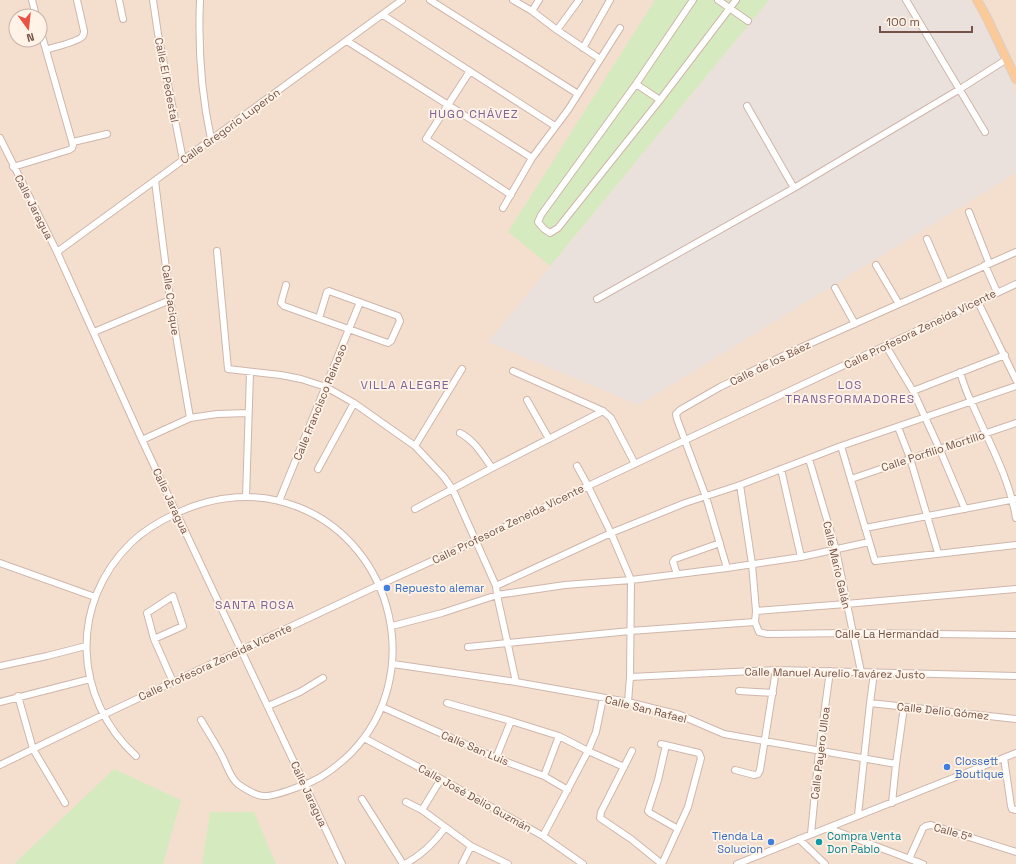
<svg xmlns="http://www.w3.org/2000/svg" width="1016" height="864" viewBox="0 0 1016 864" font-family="'Space Grotesk',sans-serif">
  <rect width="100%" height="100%" fill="#fceee1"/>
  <path fill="#f4dfcf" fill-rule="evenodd" d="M0,0H1016V864H0ZM16,16H40V40H16Z"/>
  <path fill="#ebe1dc" d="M769,0H969L1000,53L1016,95V173L639,405L488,342Z"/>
  <path fill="#d6eabf" d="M655,0H769L550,266L508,232Z
    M114,769L181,800L163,864H14Z
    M210,812H254L276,864H202Z"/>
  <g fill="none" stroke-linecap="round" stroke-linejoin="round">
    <g stroke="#cfb6ab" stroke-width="8">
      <path id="minor" d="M32,0L36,16
        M119,0L123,19
        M153,0L158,34L183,160
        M200,0C198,47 201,93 211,139
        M430,0L578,94
        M513,0L532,11L557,30L600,59
        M693,0L636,84L541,215L538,222L544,229L550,233L558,228L660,100L736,0
        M718,0L748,21
        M906,0L985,132
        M532,11L539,0
        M383,15L555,126
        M557,30L579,0
        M347,41L532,158
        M583,48L610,0
        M46,50C54,47 77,42 82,37C84,35 84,34 84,31L77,0
        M470,71L426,139L511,195
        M636,84L660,100
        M747,106L794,188
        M0,138L57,252L142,440L342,864
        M73,142L107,134
        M13,167L69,150L72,148L73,145L40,29
        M155,181L170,300L190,418
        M503,208L532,158L568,110L620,28
        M969,212L989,263
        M927,239L946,283
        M217,251L228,369L281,375L301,379L326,387L354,403L415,446L444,477L453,490L496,586L497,595L516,682
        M57,252L402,0
        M876,265L899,304
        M985,265L997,292
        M286,285L281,303L284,306L385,342L388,343L391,341L400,321L398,316L329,291L327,292L319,318
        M835,288L855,324
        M597,299L794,188L960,89L1007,59
        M978,302L1016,380
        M94,332L170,300
        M886,346L913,391L940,450L965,509
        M513,371L603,411L611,418L635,464
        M960,372C963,382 966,392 971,401C987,439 1009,476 1016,518
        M913,391L1005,355
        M527,400L549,439
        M898,427L910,458L938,553
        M460,433C475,441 482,454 492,468
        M142,440L190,418L217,414L248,413
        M415,446L462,369
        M841,446L875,561L1016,545
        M809,459L836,550L861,672
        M577,466L588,486L611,533L631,580L630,677L628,702
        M318,469L354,403
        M781,469L801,557
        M851,479C906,460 961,442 1016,423
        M740,485L752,564L756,611L755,622L759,632L767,634L853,633L1016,635
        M246,497L250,372
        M279,501L360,302
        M415,509L492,468L603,411
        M865,528L1016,499
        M0,563L95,597
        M727,568L706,497L677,419L676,414L680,410L720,387L791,352L1016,252
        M677,574L673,562L675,559L720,543
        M496,586L611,533L685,503L740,485L841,446L1016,386
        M756,611L846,604L1016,589
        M392,626L442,613L497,595L565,585L631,580L727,568L801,557L869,542
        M154,639L183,626L173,596L147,613L154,639L173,682
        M468,647L630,631L755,622
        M393,664L516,682L628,702L680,715L724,734L896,764
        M0,666L47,656L86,646
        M630,677L776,670L1016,676
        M739,691L773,693
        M18,696L33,749L65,803
        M0,702L90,679
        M447,703L511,721L559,736L588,751L624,767
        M870,703L1016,719
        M268,706L300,692L323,678
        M382,707L496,758L544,776L568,790
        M364,738L441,779L543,836L583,864
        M661,744L699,753L701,758L688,807L662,864
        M666,745L658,780L648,811L650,813L678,829
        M632,751L601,812L600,818L631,839L662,864
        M136,756C73,699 69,603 131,543C144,530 160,521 177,513C215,495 258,491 298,507C395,545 425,676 352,752C337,767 319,781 298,787C290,790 272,797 263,796C254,795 245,789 238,784C230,778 227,765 222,756C216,744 208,732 201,720
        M496,758L511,721
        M1004,758L1011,806L1012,809L1016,810
        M0,765L103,715L379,585L476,541L588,486L1016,284
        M735,770L754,775L758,774L760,770L776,670
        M544,776L559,736
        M362,799L403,864
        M406,802L422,810L471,846L508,864
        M892,803L896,764L904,707
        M422,810L441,779
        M858,815L870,703L874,673
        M828,828L923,864
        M811,834L819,751L830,671
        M543,836L588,751L596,732L603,698
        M799,839L825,864
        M909,859L923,828L926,826L931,825L1016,852
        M405,864C422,855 434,843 445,828
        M462,864L471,846
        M737,864L1016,753"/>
    </g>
    <g stroke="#d8cfcc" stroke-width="10">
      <path id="major" d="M977,0L986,16L1016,79"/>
    </g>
    <use href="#minor" stroke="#fff" stroke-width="6"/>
    <use href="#major" stroke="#fcca98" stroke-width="8"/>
  </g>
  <g fill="#3f7fe0" stroke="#fff3e7" stroke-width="1.5">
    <circle cx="387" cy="588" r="4"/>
    <circle cx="947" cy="767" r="4"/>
    <circle cx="771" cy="842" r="4"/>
  </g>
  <circle fill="#0f9aa8" stroke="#fff3e7" stroke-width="1.5" cx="819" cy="842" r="4"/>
  <g text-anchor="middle" stroke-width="3.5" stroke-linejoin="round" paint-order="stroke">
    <g font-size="11" fill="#745248" stroke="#fff3e7">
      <text transform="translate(167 80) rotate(79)" y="4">Calle El Pedestal</text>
      <text transform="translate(230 126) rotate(-36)" y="4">Calle Gregorio Luperón</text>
      <text transform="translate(34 207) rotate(63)" y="4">Calle Jaragua</text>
      <text transform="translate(171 300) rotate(82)" y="4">Calle Cacique</text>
      <text transform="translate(920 329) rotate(-26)" y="4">Calle Profesora Zeneida Vicente</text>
      <text transform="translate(770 363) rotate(-26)" y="4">Calle de los Báez</text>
      <text transform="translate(320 402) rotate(-68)" y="4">Calle Francisco Reinoso</text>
      <text transform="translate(933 451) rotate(-18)" y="4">Calle Porfilio Mortillo</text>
      <text transform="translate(171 501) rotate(65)" y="4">Calle Jaragua</text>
      <text transform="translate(508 524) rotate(-26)" y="4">Calle Profesora Zeneida Vicente</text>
      <text transform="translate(837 565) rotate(77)" y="4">Calle Mario Galán</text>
      <text x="887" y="638">Calle La Hermandad</text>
      <text transform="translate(215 662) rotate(-25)" y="4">Calle Profesora Zeneida Vicente</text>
      <text transform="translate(835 673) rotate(1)" y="4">Calle Manuel Aurelio Tavárez Justo</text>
      <text transform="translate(646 709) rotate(14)" y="4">Calle San Rafael</text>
      <text transform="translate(943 711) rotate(6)" y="4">Calle Delio Gómez</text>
      <text transform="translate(475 748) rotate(23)" y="4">Calle San Luis</text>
      <text transform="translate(820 753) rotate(-83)" y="4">Calle Payero Ulloa</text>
      <text transform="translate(309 794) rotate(65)" y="4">Calle Jaragua</text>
      <text transform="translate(475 798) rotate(29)" y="4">Calle José Delio Guzmán</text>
      <text transform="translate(953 832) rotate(16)" y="4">Calle 5ª</text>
    </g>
    <g font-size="11" fill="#366cbe" stroke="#fff3e7" text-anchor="start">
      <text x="395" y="592">Repuesto alemar</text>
      <text x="955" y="765">Clossett<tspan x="955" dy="13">Boutique</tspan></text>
      <text x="763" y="840" text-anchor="end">Tienda La<tspan x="763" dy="13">Solucion</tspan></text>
    </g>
    <g font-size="11" fill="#0d838f" stroke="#fff3e7" text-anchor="start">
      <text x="827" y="840">Compra Venta<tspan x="827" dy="13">Don Pablo</tspan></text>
    </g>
    <g font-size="12" letter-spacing="1" fill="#7f6397" stroke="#fff3e7">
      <text x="474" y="118">HUGO CHÁVEZ</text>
      <text x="405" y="389">VILLA ALEGRE</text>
      <text x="850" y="389">LOS<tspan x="850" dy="14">TRANSFORMADORES</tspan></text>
      <text x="255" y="609">SANTA ROSA</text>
    </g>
  </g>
  <g transform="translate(28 28) rotate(165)"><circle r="19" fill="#fff3e7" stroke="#c7b3a7"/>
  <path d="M0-3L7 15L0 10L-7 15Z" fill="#e95344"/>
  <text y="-6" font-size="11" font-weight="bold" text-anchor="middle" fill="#745248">N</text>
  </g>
  <path d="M880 26v6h92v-6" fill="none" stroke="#745248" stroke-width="2"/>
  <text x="886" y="26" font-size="12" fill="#745248" stroke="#fff3e7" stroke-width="3" paint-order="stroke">100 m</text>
</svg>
